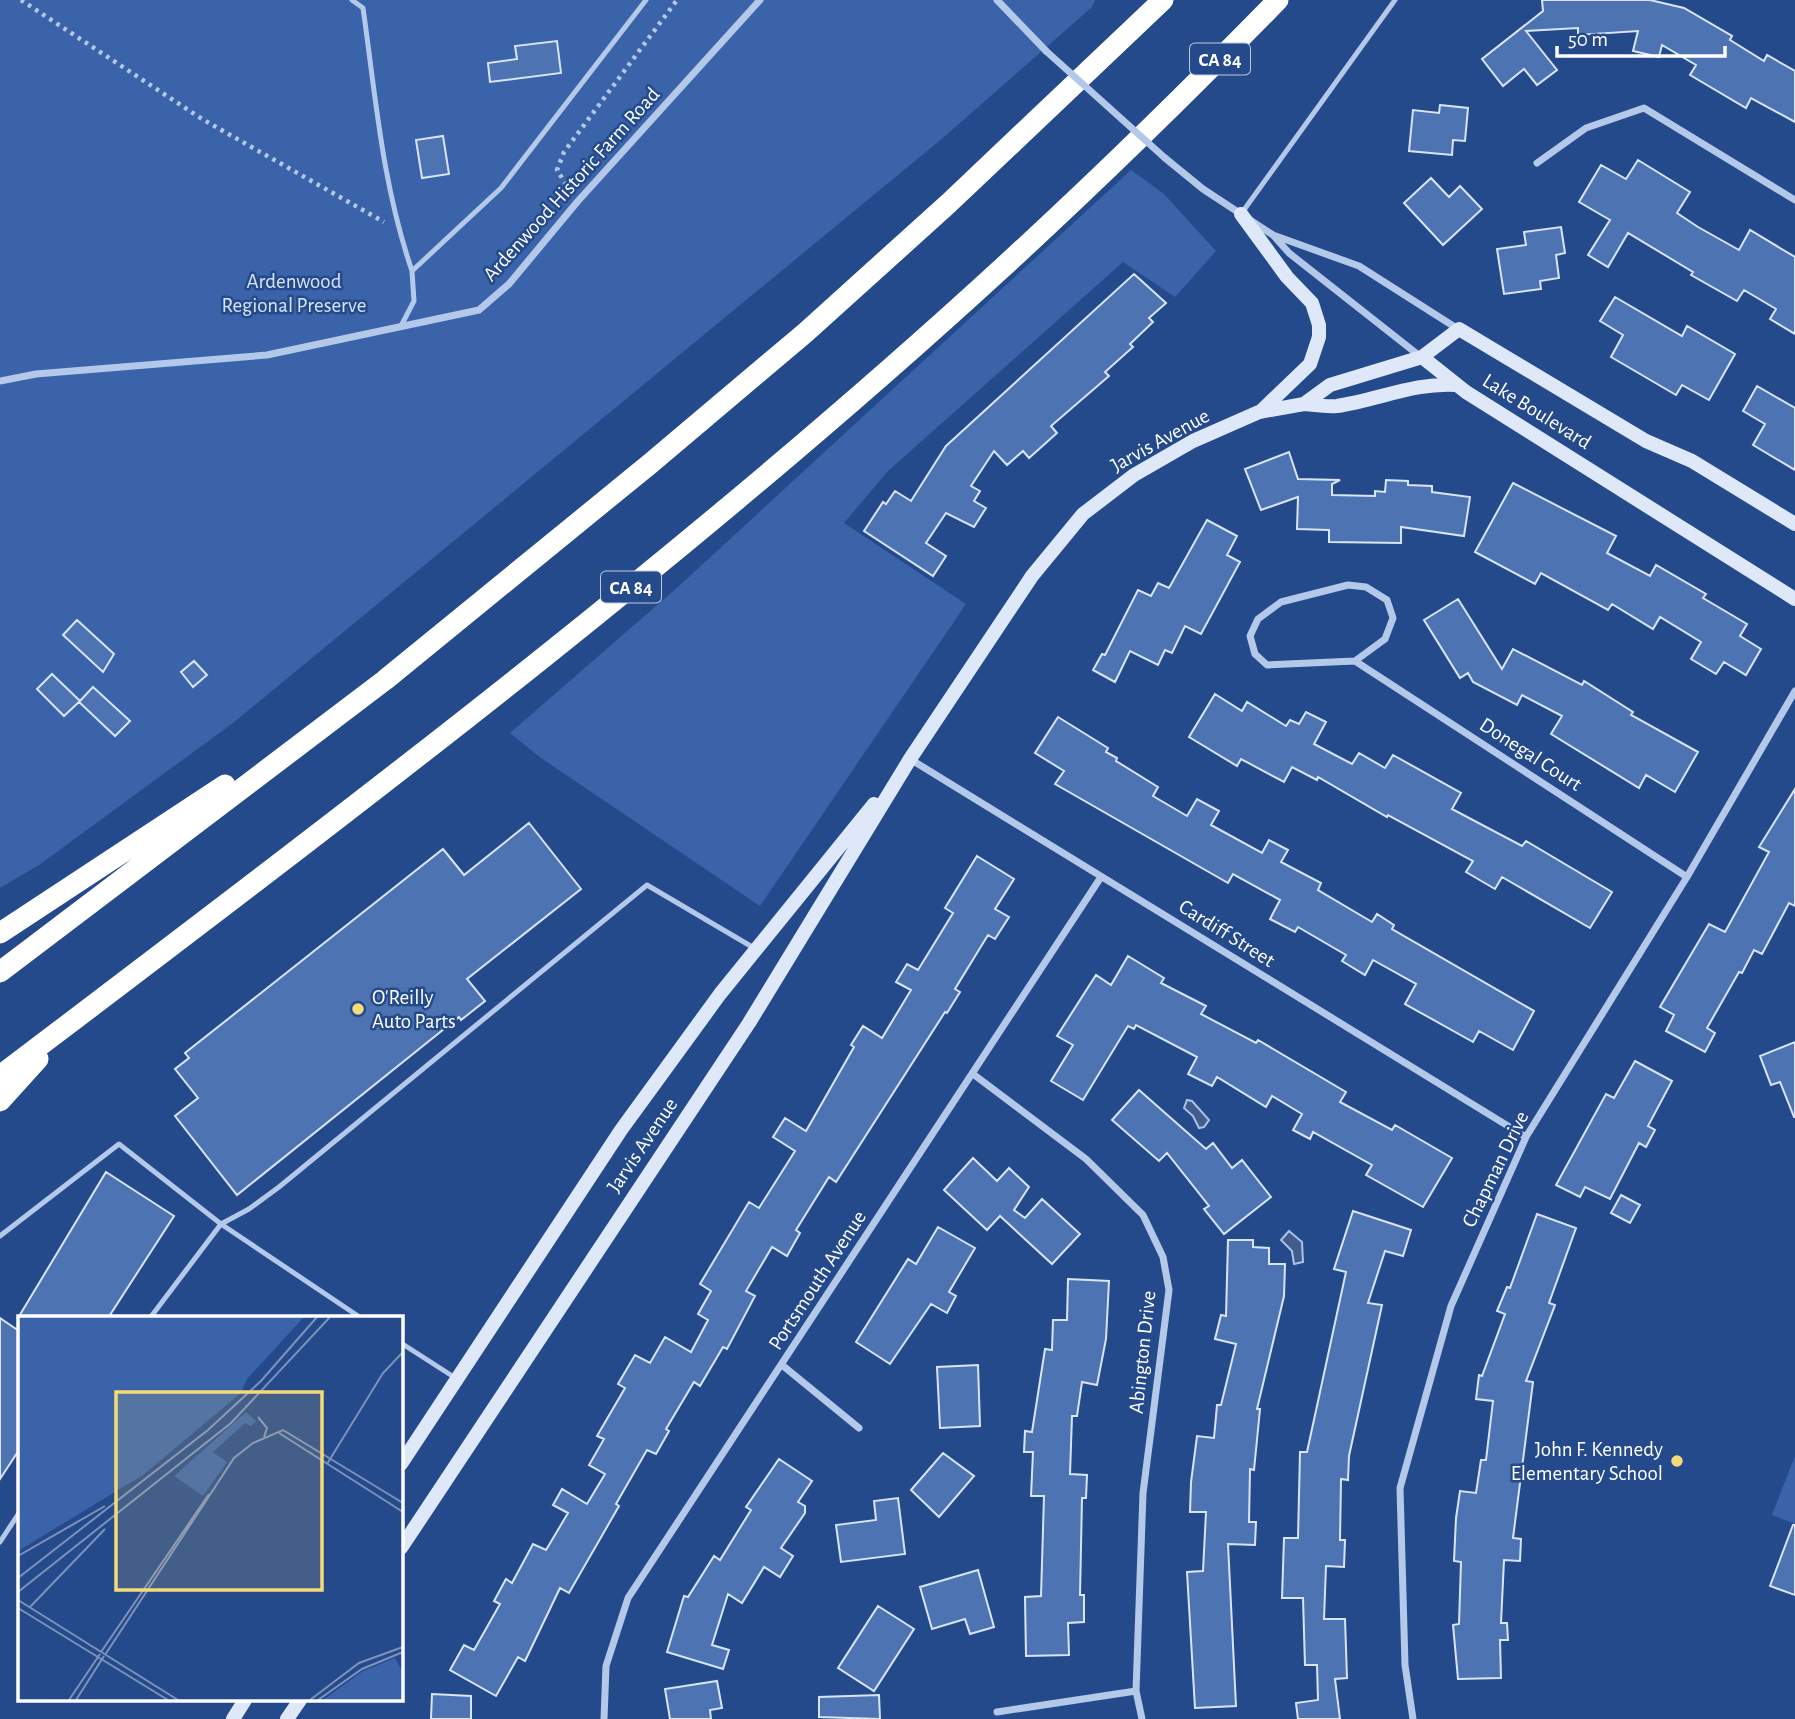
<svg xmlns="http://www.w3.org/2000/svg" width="1795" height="1719" viewBox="0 0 1795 1719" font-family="'Alegreya Sans',sans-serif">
  <rect width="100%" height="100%" fill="#254a8c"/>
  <path fill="#3a63a9" d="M0,0H1095L1092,7L944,137L233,723L39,865L0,888Z
    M1131,170L1164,194L1216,251L1175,297L1123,262L888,471L844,523L966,604L760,906L541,758L510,733L679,586Z
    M1795,1456V1524L1772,1515Z"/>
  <path fill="#425c8c" stroke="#a8c2eb" stroke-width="2" d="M1187,1100L1192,1101L1209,1120L1204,1127L1199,1128L1193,1116L1184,1108Z
    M1289,1231L1302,1242L1303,1262L1294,1264L1292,1251L1281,1240Z"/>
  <path fill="#4e73b3" stroke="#d8e4f8" stroke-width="2" d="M1542,0H1650L1684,8L1732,36L1730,40L1764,61L1767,55L1795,71V122L1751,98L1746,108L1690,75L1696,65L1662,45L1659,57L1633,51L1638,31L1578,35V28L1526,31L1557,70L1537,85L1524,69L1503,86L1482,59L1543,11Z
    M557,41L561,73L490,82L488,63L517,59L515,46Z
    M1440,105L1468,108L1465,141L1453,140L1452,155L1409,151L1413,110L1439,113Z
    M443,136L449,174L422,178L416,140Z
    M1638,160L1690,192L1677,213L1698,227L1739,250L1750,230L1795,257V334L1770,319L1776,309L1744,290L1737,301L1691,275L1693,272L1628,233L1608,267L1588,255L1610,220L1579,202L1601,165L1626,179Z
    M1431,178L1449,197L1460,186L1482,209L1443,245L1404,203Z
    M1561,227L1565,253L1556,255L1559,278L1540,281L1541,289L1504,294L1497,249L1526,245L1524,232Z
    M1134,274L1166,303L1149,318L1153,322L1130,344L1133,347L1105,372L1109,376L1051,426L1057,433L1029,458L1023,451L1007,465L994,451L971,486L980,491L974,501L986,508L974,527L946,513L926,543L946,556L933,576L864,531L883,502L886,504L895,491L911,501L946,446Z
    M1615,297L1682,336L1687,326L1735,354L1709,400L1682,385L1676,395L1611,357L1623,335L1600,321Z
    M1757,386L1795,408V470L1753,445L1765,424L1743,411Z
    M1289,452L1298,479L1340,480L1332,484V495L1375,496V491L1385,492L1386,480L1408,481V485L1432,486V492L1470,497L1464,536L1401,527V543L1329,542V530L1297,529L1298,497L1261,510L1245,469Z
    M1513,483L1616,536L1607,553L1650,576L1656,565L1706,594L1703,598L1747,624L1740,636L1761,649L1746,675L1724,662L1716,674L1691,659L1701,642L1660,617L1653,629L1612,604L1608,610L1541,573L1535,584L1475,552Z
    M1207,520L1237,536L1227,555L1240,562L1201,634L1185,626L1172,653L1165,650L1158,665L1130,651L1115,682L1093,670L1102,654L1105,655L1138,590L1151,596L1158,583L1169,588Z
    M1458,599L1502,669L1513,649L1582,685L1584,681L1633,712L1631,715L1698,752L1675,792L1646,775L1639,788L1551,734L1562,716L1522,695L1517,705L1473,682L1468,673L1460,678L1424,620Z
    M77,620L114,654L103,672L63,635Z
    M194,661L207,675L193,687L181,672Z
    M52,674L80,701L64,716L37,689Z
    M93,687L130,721L115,736L79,702Z
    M1215,694L1242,711L1247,702L1286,726L1290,720L1299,724L1306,712L1326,722L1314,744L1352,764L1359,753L1385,768L1393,755L1461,793L1452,809L1522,846L1526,841L1612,892L1590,928L1502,877L1495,889L1466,872L1473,861L1388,815L1387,817L1318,777L1317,780L1292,767L1284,782L1241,759L1237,766L1189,737Z
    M1058,717L1108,748L1106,752L1117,758L1116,761L1158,787L1153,796L1187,816L1197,799L1219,811L1211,825L1262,853L1269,840L1288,850L1281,862L1321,883L1318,890L1372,922L1377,914L1394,925L1392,929L1534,1011L1513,1050L1479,1031L1473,1042L1405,1004L1416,984L1373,960L1365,975L1342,961L1346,955L1298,927L1295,932L1270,919L1280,900L1233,874L1228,883L1055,784L1064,771L1035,753Z
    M1795,789V906L1789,903L1762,954L1754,950L1742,973L1739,972L1707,1028L1715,1033L1705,1052L1666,1031L1674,1015L1660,1007L1709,924L1725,932L1769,852L1759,847Z
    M529,823L581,889L467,979L485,1001L461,1020L459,1017L237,1195L175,1116L198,1098L175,1069L189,1058L185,1053L443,849L464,875Z
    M977,856L1014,879L995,909L1009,917L995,939L988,935L955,989L960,992L947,1013L945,1012L836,1182L829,1177L796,1230L800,1233L787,1256L772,1247L746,1291L755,1296L727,1349L723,1347L700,1386L694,1382L666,1429L669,1431L656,1454L647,1450L616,1504L619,1506L569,1593L560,1588L525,1661L518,1657L496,1696L450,1670L464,1645L474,1650L500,1604L494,1601L506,1579L512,1583L533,1544L546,1550L568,1513L553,1505L562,1489L587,1504L605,1474L589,1465L604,1439L597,1436L625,1388L618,1384L635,1355L650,1363L665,1337L691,1352L708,1320L698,1314L711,1291L700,1284L749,1202L759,1208L795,1151L773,1137L785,1118L806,1131L854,1047L851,1045L863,1026L882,1038L911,990L896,982L907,964L918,970L953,913L945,908Z
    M1128,956L1164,978L1161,983L1206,1006L1201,1014L1256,1043L1258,1040L1346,1092L1340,1102L1392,1130L1395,1125L1452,1158L1423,1207L1366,1175L1372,1165L1313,1132L1310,1139L1293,1130L1302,1114L1272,1096L1266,1107L1217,1077L1212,1086L1188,1074L1197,1057L1136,1025L1134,1029L1128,1026L1083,1100L1051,1081L1073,1045L1057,1036L1096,975L1111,985Z
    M1795,1042V1117H1794L1780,1082L1771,1085L1760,1056Z
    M1635,1061L1672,1081L1648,1126L1655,1130L1646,1147L1639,1143L1610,1199L1585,1187L1580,1197L1556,1185L1606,1094L1614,1098Z
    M1139,1090L1206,1149L1213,1143L1232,1168L1242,1160L1271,1197L1224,1234L1204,1209L1209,1206L1167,1153L1159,1161L1112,1120Z
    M973,1158L997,1181L1009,1168L1029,1187L1014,1210L1025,1218L1042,1199L1080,1234L1052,1264L1000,1216L987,1230L944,1190Z
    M106,1172L174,1216L108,1318H18Z
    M1621,1195L1640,1205L1630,1223L1611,1213Z
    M1353,1211L1411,1230L1403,1256L1385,1251L1368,1303L1382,1305L1349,1456L1348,1480L1341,1479L1340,1540H1345L1344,1567L1326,1566L1324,1619H1345L1347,1678L1335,1679L1340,1719H1298L1296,1703L1318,1700L1317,1665H1305L1303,1598H1282L1284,1538H1298L1300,1452H1307L1346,1272L1334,1269Z
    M1537,1214L1576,1228L1549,1303L1555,1305L1526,1381L1533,1382L1513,1538L1521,1539L1520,1561L1504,1560L1501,1623H1507L1508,1640H1500L1501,1678L1458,1679L1453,1625L1459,1624L1461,1562L1454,1561L1456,1518L1460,1491L1476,1493L1481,1460H1486L1493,1401L1476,1399L1479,1375L1482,1376L1505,1314L1497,1311L1507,1287L1510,1288Z
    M938,1227L975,1248L949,1292L956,1296L947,1313L931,1304L890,1364L856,1342L908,1259L916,1264Z
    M1228,1240H1253V1247L1269,1248V1264H1285L1284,1296L1257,1409H1260L1254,1470L1250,1469L1249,1522H1256L1255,1545L1228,1544L1236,1706L1195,1708L1187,1572L1203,1571L1206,1512H1190L1191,1482L1197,1436L1214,1438L1217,1405H1221L1236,1344L1215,1339L1221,1315L1226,1316Z
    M1068,1279L1109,1281L1106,1339L1097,1385L1082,1382L1077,1416H1072L1070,1474L1087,1475L1086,1498H1082L1080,1595H1084V1622L1068,1623L1069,1655L1026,1656L1025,1597L1041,1596L1044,1496H1031L1033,1452H1024L1025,1431L1032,1432L1045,1349L1052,1350L1053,1320H1067Z
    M0,1318L19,1331V1450L0,1479Z
    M978,1365L980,1426L940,1428L937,1367Z
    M943,1453L974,1476L939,1517L911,1490Z
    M779,1459L812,1481L798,1502L805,1506V1513L781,1548L793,1556L780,1577L764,1567L742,1603L728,1594L712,1645L729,1650L723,1669L667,1652L684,1596L688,1597L714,1556L720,1560L751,1510L746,1507Z
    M898,1498L905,1554L841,1562L836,1525L876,1520L874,1501Z
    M1793,1525H1795V1595L1770,1586Z
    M978,1570L994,1627L970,1634L965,1619L932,1629L920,1587Z
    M878,1606L914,1629L874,1691L838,1668Z
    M717,1681L722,1708L710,1710L711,1719H670L665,1689Z
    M432,1694L471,1696V1719H431Z
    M879,1695L880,1719L819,1717V1697Z"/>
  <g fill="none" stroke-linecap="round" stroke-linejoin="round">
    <path stroke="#b4c8ea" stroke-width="4.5" stroke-dasharray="3.5 5" stroke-linecap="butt" d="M21,0L202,119L384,222
      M571,192L557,170L564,152L677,0"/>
    <path stroke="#b4c8ea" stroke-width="5" d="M352,0L363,8C376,99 382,183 412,271
      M1241,214L1395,0
      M401,326L414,301L412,271L501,188L646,0
      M0,1236L119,1144L221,1224L361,1318
      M150,1318L221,1224L249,1209L279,1187L647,885L754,948
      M401,1343L457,1379
      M0,1542L19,1513"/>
    <path stroke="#b4c8ea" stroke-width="7" d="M997,0L1046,51
      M1165,158L1203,189L1273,235L1289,253L1421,357
      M1537,163L1586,128L1644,108L1795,200
      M1273,235L1359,266L1458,329
      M0,381L36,374L267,355L479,310L509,284L578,201L760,0
      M1355,661L1385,639L1393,618L1387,600L1366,587L1348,585L1281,602L1258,619L1250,636L1255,654L1267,665L1355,661L1687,877
      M910,759L1526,1137
      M973,1074L1086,1159L1143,1215L1163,1257L1169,1290L1143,1493L1136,1691L1142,1719
      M782,1365L859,1428
      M997,1712L1136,1691
      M604,1719L606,1666L628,1598L1101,877
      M1413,1719L1405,1665L1400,1488L1451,1306L1526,1137L1687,877L1795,691"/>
    <path stroke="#dfe8f9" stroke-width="14" d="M1241,214L1287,277L1312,303L1319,325V337L1310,364L1260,412
      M1422,357L1466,392L1795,599
      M1304,404C1315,405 1327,407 1337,406C1378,400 1415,382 1457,385
      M401,1464L621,1130L720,994L874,804
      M401,1548L749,1023L910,759L1032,576L1083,514L1134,475L1193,441L1259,412L1304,404L1330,385L1422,357L1459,329L1646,441L1692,461L1795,524
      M233,1719L245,1700
      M287,1719L300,1700"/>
    <path stroke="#fff" stroke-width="21" d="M0,933L225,785
      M0,972L385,680L651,463L805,333L949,203L1163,0
      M0,1076C341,817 685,559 1001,269C1096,182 1188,92 1278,0
      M0,1101L38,1059"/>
    <path stroke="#b4c8ea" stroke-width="7" d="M1046,51L1165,158"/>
  </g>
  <g fill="#f4da78" stroke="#254a8c" stroke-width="2.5">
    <circle cx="358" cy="1009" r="7"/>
    <circle cx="1677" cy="1461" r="7"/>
  </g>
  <g text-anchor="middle" stroke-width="5" stroke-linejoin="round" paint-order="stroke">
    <g fill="#254a8c" stroke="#bec9dc" stroke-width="2">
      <rect x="1190" y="43.5" width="60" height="31" rx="5"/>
      <rect x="601" y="571.5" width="60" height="31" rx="5"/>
    </g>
    <g font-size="19" font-weight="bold" fill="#fff">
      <text x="1220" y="66">CA 84</text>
      <text x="631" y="594">CA 84</text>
    </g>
    <g font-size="21" fill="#fff" stroke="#254a8c">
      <text transform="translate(571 184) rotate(-48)" y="7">Ardenwood Historic Farm Road</text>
      <text transform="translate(1537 411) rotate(32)" y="7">Lake Boulevard</text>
      <text transform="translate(1160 440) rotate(-29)" y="7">Jarvis Avenue</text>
      <text transform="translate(1531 754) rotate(33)" y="7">Donegal Court</text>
      <text transform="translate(1227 933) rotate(32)" y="7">Cardiff Street</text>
      <text transform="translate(642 1145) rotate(-56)" y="7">Jarvis Avenue</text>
      <text transform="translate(1495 1169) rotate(-64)" y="7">Chapman Drive</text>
      <text transform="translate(817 1280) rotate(-57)" y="7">Portsmouth Avenue</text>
      <text transform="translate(1142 1352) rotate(-84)" y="7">Abington Drive</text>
    </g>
    <g font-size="21" fill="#d8e4f8" stroke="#254a8c">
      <text x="294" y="288">Ardenwood<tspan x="294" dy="24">Regional Preserve</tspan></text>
    </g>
    <g font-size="21" fill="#fff" stroke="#254a8c" text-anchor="start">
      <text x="372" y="1004">O'Reilly<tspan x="372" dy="24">Auto Parts</tspan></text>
      <text x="1663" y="1456" text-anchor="end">John F. Kennedy<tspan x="1663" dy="24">Elementary School</tspan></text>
    </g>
  </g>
  <g transform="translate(18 1316)">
    <rect width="385" height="385" fill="#254a8c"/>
    <path d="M0,1H286L229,63L223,77L125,159L0,235ZM228,96L238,105L233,110L227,107L195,136L209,146L185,180L156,160ZM377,342L385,357V384H305L345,355Z" fill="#3a63a9"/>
    <path fill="none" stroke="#7c92ba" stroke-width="2" d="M240,101L249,112L246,121M261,117L385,196M309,148L365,57L385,36M0,240L87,190M0,262L190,114L243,65L299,1M0,276L213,107L312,1M0,284L160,384M12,291L87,213M0,292L150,384M83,336L191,178M87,339L216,142L235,127L265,114L385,187M51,384L82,338M58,384L86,340M292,384L341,347L385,331M300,384L344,353L385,336"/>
    <path fill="#f4da78" fill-opacity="0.15" stroke="#f4da78" stroke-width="3.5" d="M98,76H304V274H98Z"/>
    <rect width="385" height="385" fill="none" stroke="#fff" stroke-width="3.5"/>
  </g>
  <path d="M1557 46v10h168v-10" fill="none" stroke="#ffffff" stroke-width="3.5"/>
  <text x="1568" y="46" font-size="21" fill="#ffffff" stroke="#254a8c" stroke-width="5" paint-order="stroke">50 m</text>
</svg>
